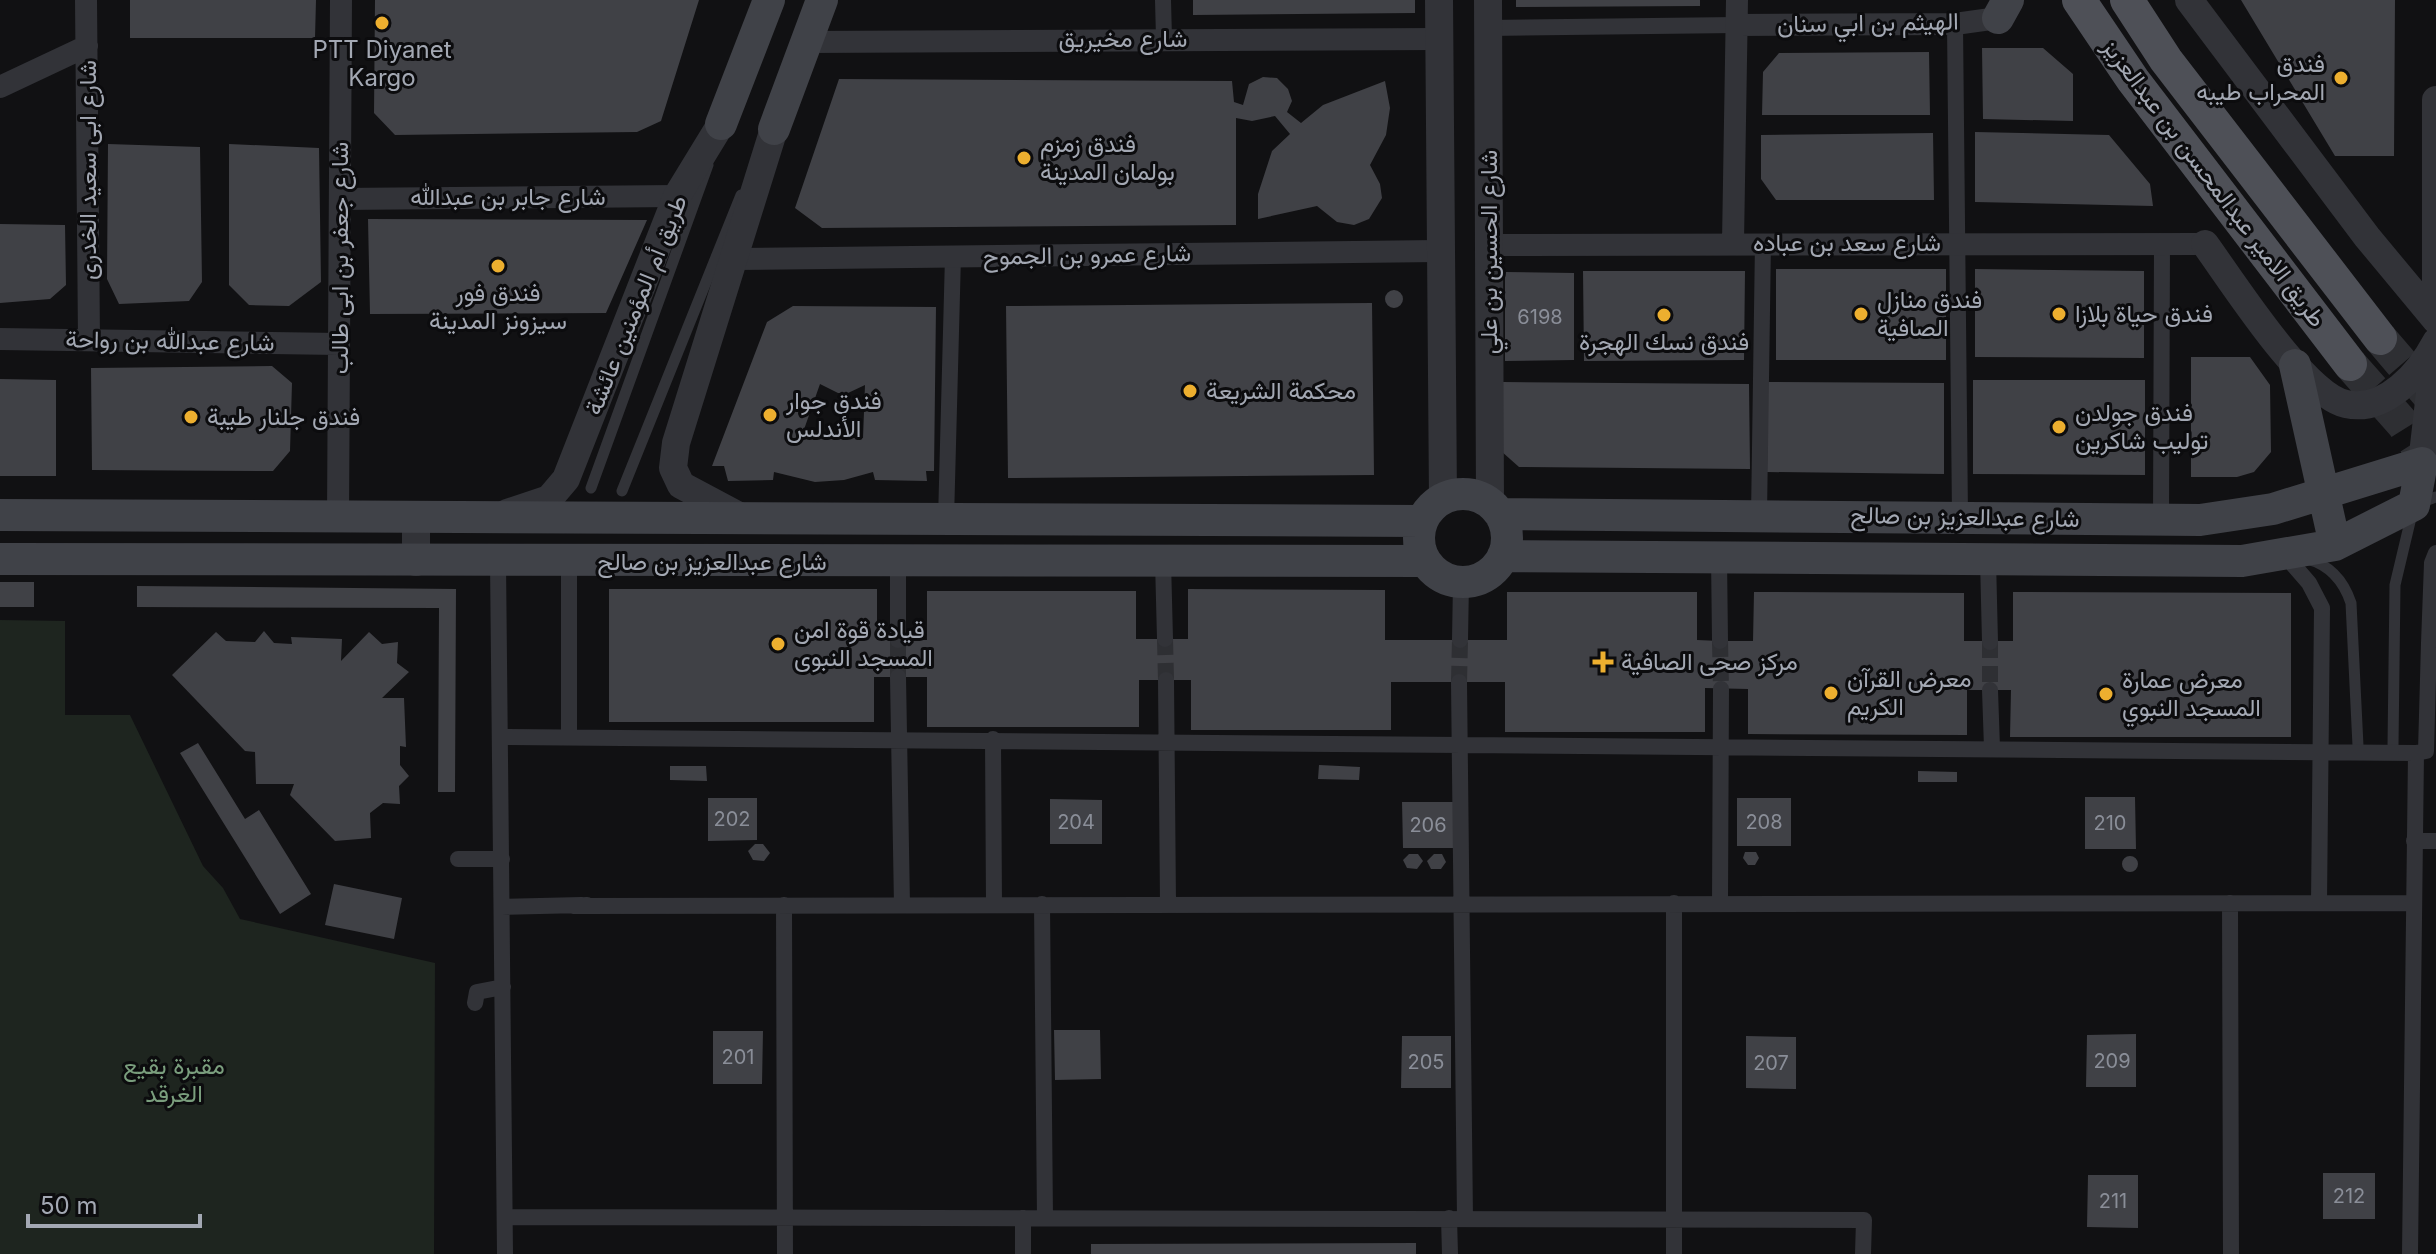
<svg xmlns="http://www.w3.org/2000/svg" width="2436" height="1254" viewBox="0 0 2436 1254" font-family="Inter,Vazirmatn,sans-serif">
  <rect width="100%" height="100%" fill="#111113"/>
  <path fill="#1e251f" d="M0,620L65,621V715H130L203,866L223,888L240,919L435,963L434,1254H0Z"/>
  <path fill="#404146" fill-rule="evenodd" d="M130,0H316L315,38H130Z
    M375,0H699L661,121L637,132L395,135L374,113Z
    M1193,0H1415V13L1193,15Z
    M1516,0H1700V6L1516,7Z
    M2241,0H2395L2394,156H2335Z
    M1982,48H2043L2073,74V121L1983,119Z
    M1929,52L1930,115H1762L1763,72L1779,53Z
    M1263,77L1277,78L1288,89L1292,101L1287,112L1301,123L1323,105L1385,81L1390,108L1386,135L1370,165L1380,184L1382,198L1369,219L1354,225L1337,222L1317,206L1258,219V194L1272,151L1290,134L1275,116L1252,121L1236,118V225L822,228L795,208L839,79L1232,81L1234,102L1243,105L1249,84Z
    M1975,132L2109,135L2150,184L2153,206L1975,202Z
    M1933,133L1934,200H1776L1761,179V135Z
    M108,144L200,147L202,282L189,301L119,304L107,279Z
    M229,144L319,148L321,282L289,306L249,305L229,285Z
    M368,219L647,220L606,313L370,314Z
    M0,224L65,225L66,285L50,299L0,303Z
    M1776,269H1946V360H1776Z
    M1975,269L2144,271V358L1975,357Z
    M1583,271H1745L1744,360L1584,361Z
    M1505,272L1574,273V360L1505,361Z
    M1385 299a9 9 0 1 1 18 0a9 9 0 1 1-18 0Z
    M1372,303L1374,475L1008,478L1006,306Z
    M793,306L936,307L934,471H926L927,481L875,480L873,472L844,480L815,482L774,472L773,480L728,481L724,466H712L767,322ZM820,384L838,393H848L865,385L863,438H801Z
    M2191,357H2250L2270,385L2271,452L2254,472L2237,477H2191Z
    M272,366L292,383L290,451L273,471L92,470L91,368Z
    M0,379L56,380V476H0Z
    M1973,380H2145V475L1973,474Z
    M1503,382L1749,384L1750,469L1519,467L1501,451Z
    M1768,382L1944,383V474L1767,472Z
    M0,582H34V607H0Z
    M137,586L456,589L455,792H438L439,608L137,607Z
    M609,589H877V640H927V591H1136V639H1188V589L1385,590V640H1507V592H1697V640L1720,641H1753L1754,592L1964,593V641H2013V592L2291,593V737H2010L2011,690H1967V735L1748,734V689L1705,688V732H1505V682H1391V730H1191V680H1139V727H927V677H874V722H609Z
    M264,631L274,643L292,644L291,637L342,639L341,661L369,632L382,644L398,642L397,663L409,672L382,698H404L406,747L400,746V765L409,776L399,786L400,804L383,803L370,813L371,838L335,841L290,795L294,784H256L255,752L245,751L172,675L216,632L226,641L255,642Z
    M198,743L245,819L259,810L311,894L280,914L180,753Z
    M1319,765L1360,767L1359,780L1318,779Z
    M670,766H706L707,781L670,780Z
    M1918,771L1957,772V782H1918Z
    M2085,797H2135L2136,849H2085Z
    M708,798H757V840L708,841Z
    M1737,798H1791V846H1737Z
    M1050,799L1102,800V844H1050Z
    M1402,802H1453L1454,848H1403Z
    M755,844H763L770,853L764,861L753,860L748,851Z
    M1745,852H1756L1759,858L1755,865H1748L1743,858Z
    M1409,854H1418L1423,861L1417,869L1407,868L1403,860Z
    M1434,854H1442L1446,862L1441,869H1431L1427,861Z
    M2122 864a8 8 0 1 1 16 0a8 8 0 1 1-16 0Z
    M334,884L402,898L394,939L325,925Z
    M1054,1030H1100L1101,1079L1055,1080Z
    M713,1031H763L762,1084H713Z
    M2136,1034V1087H2086L2087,1035Z
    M1402,1036H1451V1088H1401Z
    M1746,1036L1796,1037V1089L1746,1088Z
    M2323,1173H2375V1219H2323Z
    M2088,1175H2138V1228L2087,1227Z
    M1416,1243V1254H1091V1244Z"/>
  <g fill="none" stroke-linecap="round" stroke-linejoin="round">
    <path stroke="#2e2f33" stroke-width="16" stroke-dasharray="16 8" stroke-linecap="butt" d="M1165,639L1166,680
      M898,640V677
      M1720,641L1721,689
      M1990,642V690
      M1459,682L1460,640"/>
    <path stroke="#2e2f33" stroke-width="34" stroke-dasharray="34 17" stroke-linecap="butt" d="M2380,338L2433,400
      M2350,364L2404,425L2436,476"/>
    <path stroke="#323338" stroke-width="11" d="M591,488L708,165
      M622,491L741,195
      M2307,559C2330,565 2344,582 2351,603L2358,746
      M2393,746L2395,585L2414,505L2436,497"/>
    <path stroke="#323338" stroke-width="16" d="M1163,0L1164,38
      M1955,24L1960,517
      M1488,28L1737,25
      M1759,516L1763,242
      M2161,519L2162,244
      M946,520L953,256
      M2283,553L2309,583L2322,608L2319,903
      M1719,557L1720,641
      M1988,559L1990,642
      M1163,561L1165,639
      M498,562L505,1254
      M898,562V640
      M1460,640L1461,582
      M2429,643L2432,563L2436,553
      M898,677L902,905
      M1166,680L1168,904
      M1459,682L1465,1219
      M1990,690L1992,748
      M569,736V563
      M500,737L2416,753L2426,751L2429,643L2436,638
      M993,739L994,905
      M2414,841H2436
      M458,859H502
      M1720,903L1721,689
      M2230,903L2231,1254
      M1042,904L1045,1218
      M587,905L573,906L2413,903
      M784,905L785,1254
      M502,907L582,905
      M475,1003L477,992L503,987
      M505,1217L1864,1220L1863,1254
      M1023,1218V1254
      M1449,1218L1450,1254
      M1674,1254V903
      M2410,1254L2416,753"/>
    <path stroke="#323338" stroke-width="22" d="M86,0L89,340
      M1737,25L1955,24L1998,18
      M807,42L1439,39
      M0,87L87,46
      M340,199L677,196
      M1733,242L1737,0
      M1488,245L2205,244
      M735,259L1438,251
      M0,339L339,344
      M338,517L341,0"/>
    <path stroke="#323338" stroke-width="28" d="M1439,0L1443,499
      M1488,0L1490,504
      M2189,0L2367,237L2436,320
      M2436,100V314
      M2205,244C2232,281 2304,395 2346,404C2386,413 2420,372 2436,342
      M2422,463L2435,349
      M507,513L549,499L566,479L677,196L721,124
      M416,517V562
      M741,517L681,485L673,468L676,443L774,129"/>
    <path stroke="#404248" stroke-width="32" d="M1998,18L2008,0
      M721,124L769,0
      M774,129L822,0
      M2295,365L2335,545
      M1419 538a44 44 0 1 1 88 0a44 44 0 1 1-88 0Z
      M1500,514L2200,520L2273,509L2422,463L2414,505L2335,545L2242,561L1503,556
      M0,515L1422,521
      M0,559L1425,561"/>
    <path stroke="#4e5057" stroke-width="34" d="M2079,0L2133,80L2350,364
      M2127,0L2166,60L2380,338"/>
  </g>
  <g fill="#edaf2f" stroke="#0c0c0e" stroke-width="3">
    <circle cx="382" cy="23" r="8"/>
    <circle cx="2341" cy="78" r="8"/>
    <circle cx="1024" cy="158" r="8"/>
    <circle cx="498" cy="266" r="8"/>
    <circle cx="1861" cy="314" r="8"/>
    <circle cx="2059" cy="314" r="8"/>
    <circle cx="1664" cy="315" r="8"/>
    <circle cx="1190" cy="391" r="8"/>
    <circle cx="770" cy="415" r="8"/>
    <circle cx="191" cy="417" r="8"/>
    <circle cx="2059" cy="427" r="8"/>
    <circle cx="778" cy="644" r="8"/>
    <path d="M1599 650h8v8h8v8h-8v8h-8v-8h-8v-8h8z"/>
    <circle cx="1831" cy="693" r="8"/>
    <circle cx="2106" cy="694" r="8"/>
  </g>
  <g text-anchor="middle" stroke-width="6" stroke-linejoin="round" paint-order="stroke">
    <g font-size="20" fill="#8a8e98">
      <text x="1540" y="324">6198</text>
      <text x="732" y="826">202</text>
      <text x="1076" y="829">204</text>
      <text x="1764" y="829">208</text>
      <text x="2110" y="830">210</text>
      <text x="1428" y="832">206</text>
      <text x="738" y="1064">201</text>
      <text x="2112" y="1068">209</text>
      <text x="1426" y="1069">205</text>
      <text x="1771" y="1070">207</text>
      <text x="2349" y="1203">212</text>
      <text x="2113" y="1208">211</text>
    </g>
    <g font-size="24" fill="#a3a8b3" stroke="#0c0c0e">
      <text transform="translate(1868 23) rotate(-1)" y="8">الهيثم بن ابي سنان</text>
      <text x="1123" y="47">شارع مخيريق</text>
      <text transform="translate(88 170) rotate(-90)" y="8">شارع ابى سعيد الخدرى</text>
      <text transform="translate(2214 183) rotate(53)" y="8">طريق الامير عبدالمحسن بن عبدالعزيز</text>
      <text x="508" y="205">شارع جابر بن عبدالله</text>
      <text x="1847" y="251">شارع سعد بن عباده</text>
      <text transform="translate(1489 252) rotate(-90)" y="8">شارع الحسين بن علي</text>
      <text transform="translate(1087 255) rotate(-1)" y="8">شارع عمرو بن الجموح</text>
      <text transform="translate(340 258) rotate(-90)" y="8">شارع جعفر بن ابى طالب</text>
      <text transform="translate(636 305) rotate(-68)" y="8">طريق أم المؤمنين عائشة</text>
      <text transform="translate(170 341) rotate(1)" y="8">شارع عبدالله بن رواحة</text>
      <text transform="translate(1965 517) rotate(1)" y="8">شارع عبدالعزيز بن صالح</text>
      <text x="712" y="570">شارع عبدالعزيز بن صالح</text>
    </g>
    <g font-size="24" fill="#a3a8b3" stroke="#0c0c0e" text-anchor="start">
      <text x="382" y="58" text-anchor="middle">PTT Diyanet<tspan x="382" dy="28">Kargo</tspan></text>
      <text x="2325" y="72" text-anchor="end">فندق<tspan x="2325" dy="28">المحراب طيبه</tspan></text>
      <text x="1040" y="152">فندق زمزم<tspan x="1040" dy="28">بولمان المدينة</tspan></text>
      <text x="498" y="301" text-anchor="middle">فندق فور<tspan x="498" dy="28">سيزونز المدينة</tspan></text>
      <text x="1877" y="308">فندق منازل<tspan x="1877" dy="28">الصافية</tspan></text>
      <text x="2075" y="322">فندق حیاة بلازا</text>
      <text x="1664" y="350" text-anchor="middle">فندق نسك الهجرة</text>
      <text x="1206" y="399">محكمة الشريعة</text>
      <text x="786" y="409">فندق جوار<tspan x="786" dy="28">الأندلس</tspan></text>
      <text x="2075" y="421">فندق جولدن<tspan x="2075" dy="28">توليب شاكرين</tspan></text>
      <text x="207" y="425">فندق جلنار طيبة</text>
      <text x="794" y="638">قيادة قوة امن<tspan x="794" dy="28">المسجد النبوى</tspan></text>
      <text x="1621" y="670">مركز صحى الصافية</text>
      <text x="1847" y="687">معرض القرآن<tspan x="1847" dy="28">الكريم</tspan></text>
      <text x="2122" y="688">معرض عمارة<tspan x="2122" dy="28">المسجد النبوي</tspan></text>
    </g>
    <g font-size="24" fill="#7a9e7d" stroke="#0c0c0e">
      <text x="174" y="1074">مقبرة بقيع<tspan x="174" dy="28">الغرقد</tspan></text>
    </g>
  </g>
  <path d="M28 1214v12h172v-12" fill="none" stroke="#a3a8b3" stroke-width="4"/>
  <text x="40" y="1214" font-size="24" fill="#a3a8b3" stroke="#0c0c0e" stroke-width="6" paint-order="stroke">50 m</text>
</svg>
